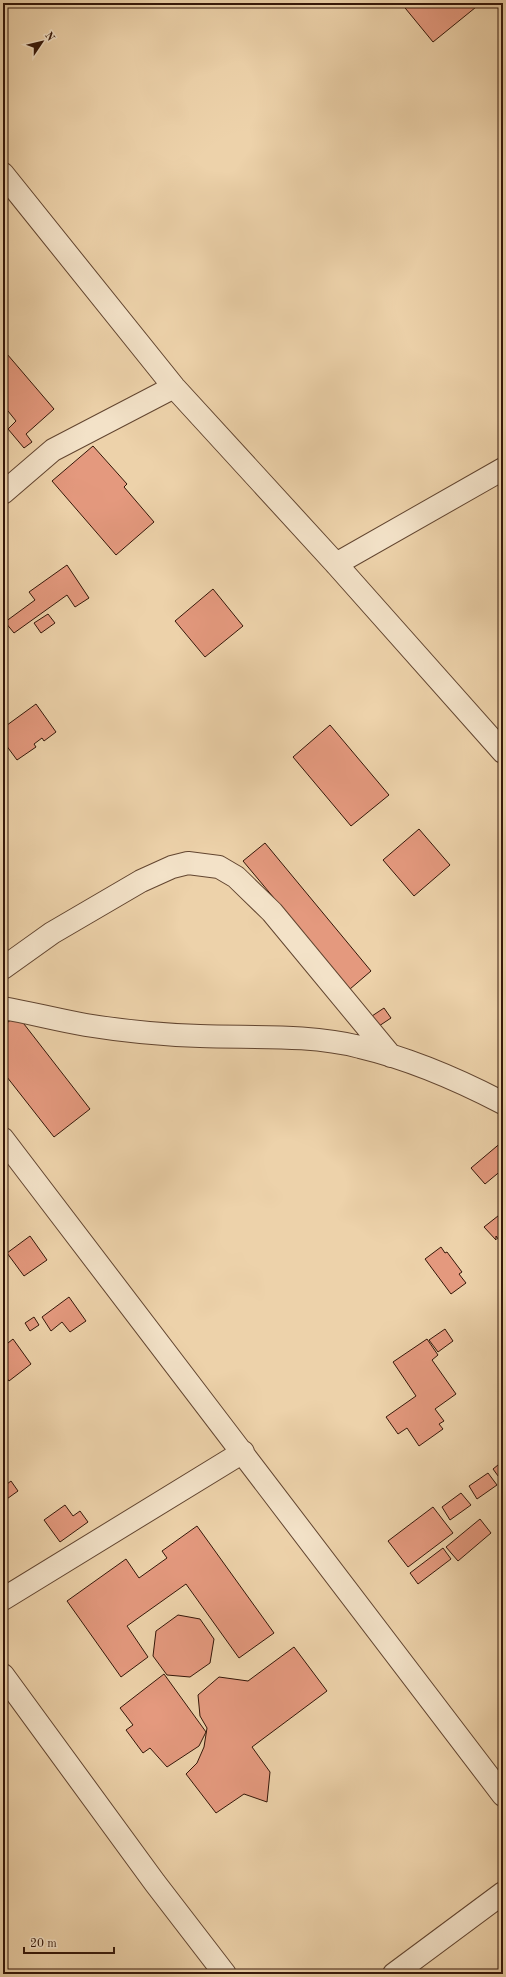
<svg xmlns="http://www.w3.org/2000/svg" width="506" height="1977" viewBox="0 0 506 1977" font-family="'Old Standard TT',serif">
  <rect width="100%" height="100%" fill="#edd2aa"/>
  <filter id="stains"><feTurbulence type="fractalNoise" baseFrequency=".005" numOctaves="4"/><feColorMatrix values="0 0 0 0 .2 0 0 0 0 .09 0 0 0 0 .02 0 0 0 .5 -.17"/></filter>
  <radialGradient id="worn" r=".72"><stop offset=".6" stop-color="#630" stop-opacity="0"/><stop offset="1" stop-color="#630" stop-opacity=".3"/></radialGradient>
  <path fill="#e4997e" stroke="#341608" d="M401,3H481L433,42Z
    M7,354L54,409L26,434L32,442L24,448L8,429L16,421L8,411L3,416V358Z
    M93,446L127,484L124,487L154,522L116,555L52,481Z
    M67,565L89,598L75,607L67,595L14,633L5,622L35,600L29,592Z
    M213,589L243,626L205,657L175,621Z
    M48,614L55,623L41,633L34,623Z
    M36,704L56,732L44,741L42,738L34,744L36,747L17,760L3,741V728Z
    M330,725L389,795L351,826L293,757Z
    M419,829L450,865L414,896L383,860Z
    M265,843L371,971L350,989L243,861Z
    M384,1008L391,1018L376,1028L369,1018Z
    M17,1015L90,1109L54,1137L3,1072V1026Z
    M503,1141V1169L485,1184L471,1168Z
    M503,1212V1246L496,1236V1240L484,1227Z
    M30,1236L47,1260L24,1276L7,1253Z
    M441,1247L445,1253L447,1252L462,1272L459,1274L466,1283L451,1294L425,1259Z
    M69,1297L86,1321L70,1332L62,1322L51,1331L42,1317Z
    M34,1317L39,1325L30,1331L25,1323Z
    M445,1329L453,1341L438,1352L429,1340Z
    M13,1339L31,1364L9,1381L3,1373V1347Z
    M427,1339L438,1355L432,1360L456,1394L435,1409L444,1421L439,1424L443,1429L419,1446L407,1428L398,1434L386,1417L416,1396L393,1362Z
    M503,1461V1478L501,1480L493,1469Z
    M488,1473L497,1485L477,1499L469,1486Z
    M11,1481L18,1491L4,1501L3,1487Z
    M461,1493L471,1505L450,1520L442,1507Z
    M65,1505L73,1516L80,1511L88,1522L60,1542L44,1520Z
    M433,1507L453,1533L408,1567L388,1541Z
    M480,1519L491,1533L458,1561L446,1547Z
    M197,1526L274,1633L239,1658L186,1584L127,1626L148,1657L121,1677L67,1601L126,1559L139,1578L167,1558L162,1551Z
    M443,1548L451,1559L418,1584L410,1573Z
    M178,1615L200,1619L214,1639L210,1663L190,1677L167,1675L153,1656L156,1631Z
    M294,1647L327,1691L252,1747L270,1772L267,1802L244,1794L216,1813L186,1774L197,1763L204,1747L207,1728L200,1716L198,1695L219,1677L248,1681Z
    M164,1674L206,1732L199,1746L167,1767L150,1748L143,1753L126,1730L133,1725L120,1708Z"/>
  <g fill="none" stroke-linecap="round" stroke-linejoin="round">
    <g stroke="#624530" stroke-width="24">
      <path id="minor" d="M3,174L174,387L336,564L503,752
        M3,493L53,450L174,387
        M336,564L503,469
        M3,968L52,933L141,881L172,867L188,863L219,867L236,877L272,912L391,1056
        M3,1008C31,1013 58,1020 86,1025C123,1031 162,1035 200,1036C251,1038 310,1034 360,1047C411,1059 457,1079 503,1103
        M3,1139L503,1795
        M3,1599L243,1452
        M3,1675L155,1883L225,1974
        M394,1974L503,1893"/>
    </g>
    <use href="#minor" stroke="#f3e2c8" stroke-width="22"/>
  </g>
  <rect width="506" height="1977" fill="none" stroke="#edd2aa" stroke-width="16"/>
  <rect x="4" y="4" width="498" height="1969" fill="none" stroke="#341608" stroke-width="2"/>
  <rect x="8" y="8" width="490" height="1961" fill="none" stroke="#341608"/>
  <g transform="translate(42 42) rotate(55)" stroke="#f3e2c8" stroke-width="3" paint-order="stroke">
  <path d="M0-3L7 15L0 10L-7 15Z" fill="#341608"/>
  <text y="-6" font-size="11" font-weight="bold" text-anchor="middle" fill="#341608">N</text>
  </g>
  <path d="M24 1947v6h90v-6" fill="none" stroke="#341608" stroke-width="2"/>
  <text x="30" y="1947" font-size="12" fill="#341608" stroke="#f3e2c8" stroke-width="3" paint-order="stroke">20 m</text>
  <rect width="100%" height="100%" filter="url(#stains)"/>
  <rect width="100%" height="100%" fill="url(#worn)"/>
</svg>
